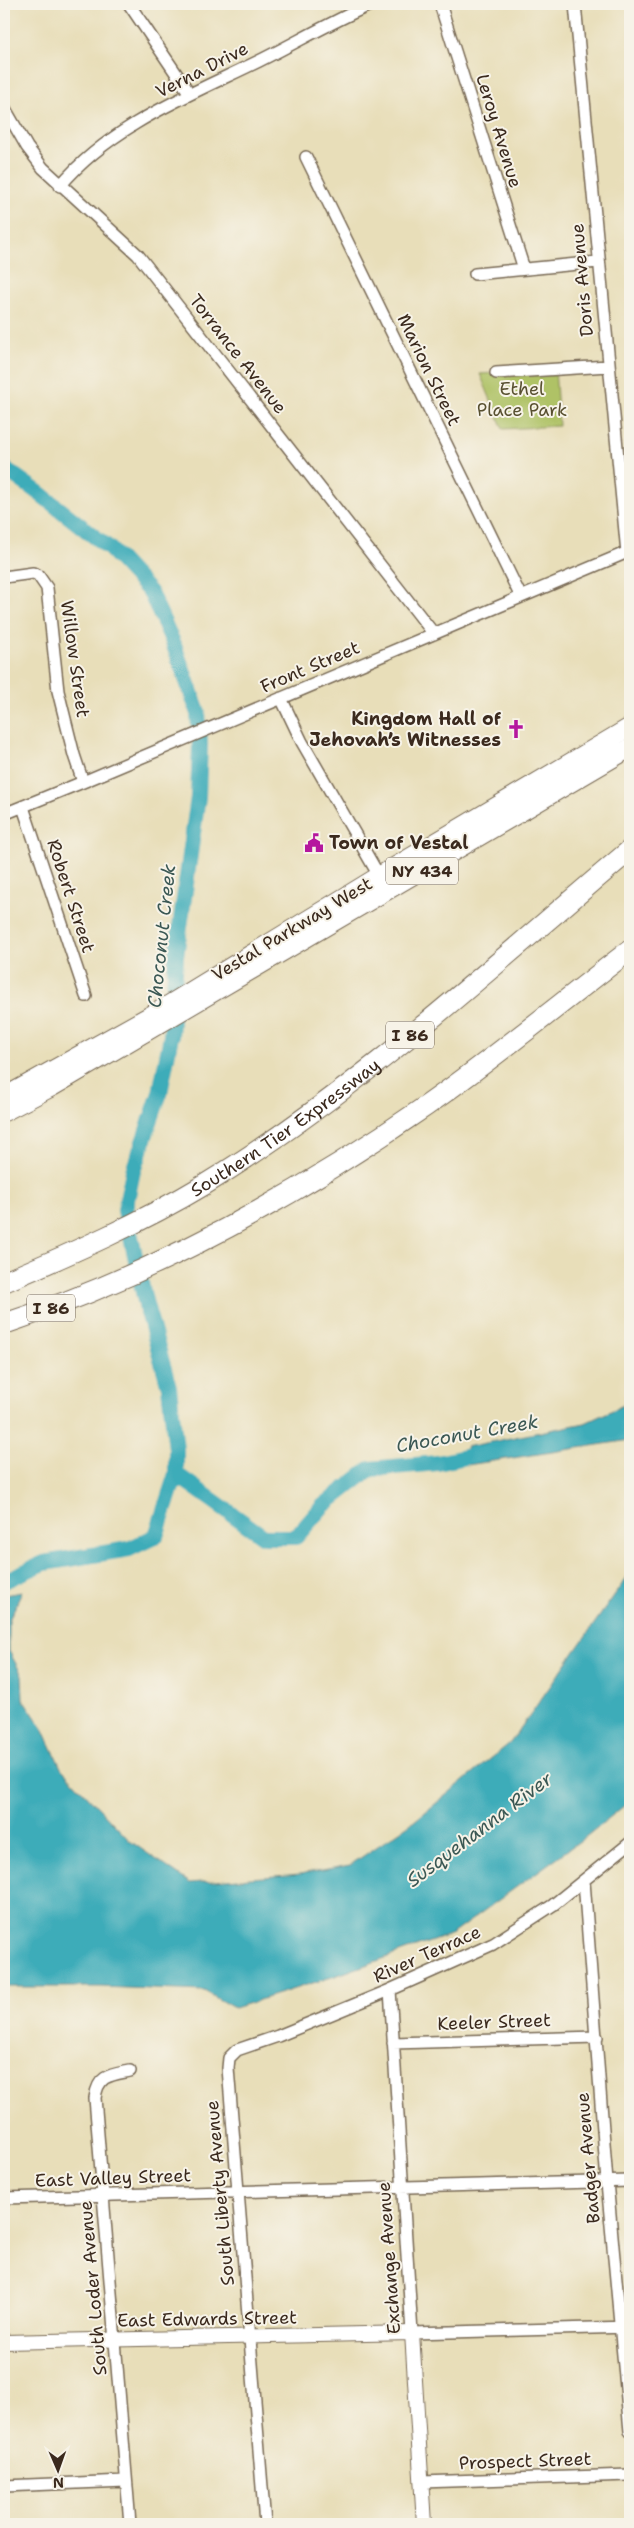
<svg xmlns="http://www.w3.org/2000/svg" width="634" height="2528" viewBox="0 0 634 2528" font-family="'Shantell Sans',sans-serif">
  <rect width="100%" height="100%" fill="#f7f3e8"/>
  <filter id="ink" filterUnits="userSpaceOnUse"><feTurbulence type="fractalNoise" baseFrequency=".02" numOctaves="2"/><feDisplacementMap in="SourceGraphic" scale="10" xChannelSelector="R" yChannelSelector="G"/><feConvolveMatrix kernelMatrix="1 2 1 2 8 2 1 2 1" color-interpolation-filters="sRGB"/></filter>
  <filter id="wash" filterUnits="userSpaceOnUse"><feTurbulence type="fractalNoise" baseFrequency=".0096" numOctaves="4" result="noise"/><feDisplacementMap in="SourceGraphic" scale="20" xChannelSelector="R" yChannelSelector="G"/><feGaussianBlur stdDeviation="1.12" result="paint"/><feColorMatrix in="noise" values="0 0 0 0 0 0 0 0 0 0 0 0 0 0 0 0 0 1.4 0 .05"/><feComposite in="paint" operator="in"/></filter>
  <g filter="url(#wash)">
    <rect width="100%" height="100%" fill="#e8deb9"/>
    <path fill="#afc266" stroke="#757642" d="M555,369L559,426L503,429L480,374Z"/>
    <path fill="#3cacb9" stroke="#3c6b6c" d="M630,1402V1440L467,1465L466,1447L585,1423Z
      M630,1573V1801L588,1835L452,1934L335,1976L234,2008L204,1991L101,1987H4V1595L22,1592L9,1620V1651L22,1675L23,1699L44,1730L61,1768L130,1841L190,1883L300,1874L350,1865L413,1822L510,1743Z"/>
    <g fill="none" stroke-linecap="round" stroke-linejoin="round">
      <path stroke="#3cacb9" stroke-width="16" d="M4,468L39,493L109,548L150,592L172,640L198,712L200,745L198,797L176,956L171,1036L160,1093L133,1171L125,1210L145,1301L169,1387L176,1449V1474L264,1537H296L323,1506L370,1469L438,1463L487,1452
        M4,1581L44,1563L129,1549L156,1536L176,1474"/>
    </g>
  </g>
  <g filter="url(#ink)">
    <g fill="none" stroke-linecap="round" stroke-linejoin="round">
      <g stroke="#786954" stroke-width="14">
        <path id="minor" d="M129,4L190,94
          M440,4L524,269
          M575,4L627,553
          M4,107L27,147L43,168L138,255L434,634
          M306,157L521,597
          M60,186C111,125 190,95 259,61C297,42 333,21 372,4
          M475,274L598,262
          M496,373L608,366
          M4,577L33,573L38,575L47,588L58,691L74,755L83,782
          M281,698L302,742L382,881
          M23,807L86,996
          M4,814L83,782L630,551
          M584,1881L607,2182L630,2431
          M390,1990L412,2333L630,2327
          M393,2043L597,2037
          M130,2071C110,2075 98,2075 95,2098L130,2524
          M4,2198L630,2181
          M422,2482L630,2475
          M4,2486L126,2481
          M265,2524L228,2068L229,2058L237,2050L278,2036L390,1990L493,1944L553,1905L630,1843"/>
      </g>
      <g stroke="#786954" stroke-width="16">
        <path id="tertiary" d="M4,2342L412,2333L424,2524"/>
      </g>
      <g stroke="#786954" stroke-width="20">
        <path id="primary" d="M4,1097L160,1010L379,876L630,727
          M4,1112L52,1087L630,748"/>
      </g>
      <g stroke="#786954" stroke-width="22">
        <g id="motorway">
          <path id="s1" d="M4,1282C72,1253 141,1223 204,1185C358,1091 492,966 630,850"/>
          <path d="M4,1324C155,1274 295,1197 426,1106C496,1057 562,1002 630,950"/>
        </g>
      </g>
      <use href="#minor" stroke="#fff" stroke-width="11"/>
      <use href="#tertiary" stroke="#fff" stroke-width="14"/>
      <use href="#primary" stroke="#fff" stroke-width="18"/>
      <use href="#motorway" stroke="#fff" stroke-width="20"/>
    </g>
  </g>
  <defs>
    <g id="church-bare" transform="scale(1.5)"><path d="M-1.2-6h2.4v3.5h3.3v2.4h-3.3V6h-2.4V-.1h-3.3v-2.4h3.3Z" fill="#b5179e" stroke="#f7f3e8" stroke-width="2.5" paint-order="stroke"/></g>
    <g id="civic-bare" transform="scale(1.5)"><path d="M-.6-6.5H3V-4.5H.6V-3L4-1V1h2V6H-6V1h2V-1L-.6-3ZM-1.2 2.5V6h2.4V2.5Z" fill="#b5179e" stroke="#f7f3e8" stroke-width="2.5" paint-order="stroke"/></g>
  </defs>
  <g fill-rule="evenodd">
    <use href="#church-bare" x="516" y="729"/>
    <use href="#civic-bare" x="314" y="843"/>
  </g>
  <g text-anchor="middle" stroke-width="4" stroke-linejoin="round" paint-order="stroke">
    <g fill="#f7f3e8" stroke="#73665b" stroke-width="1">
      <rect x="386" y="857.5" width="72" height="27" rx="4"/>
      <rect x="386" y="1021.5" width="48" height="27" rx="4"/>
      <rect x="27" y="1294.5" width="48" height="27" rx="4"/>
    </g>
    <g font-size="16" font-weight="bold" fill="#3b2a1e">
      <text x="422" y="877">NY 434</text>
      <text x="410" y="1041">I 86</text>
      <text x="51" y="1314">I 86</text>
    </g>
    <g font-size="18" fill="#3b2a1e" stroke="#f7f3e8">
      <text transform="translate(202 70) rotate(-27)" y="6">Verna Drive</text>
      <text transform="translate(499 131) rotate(73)" y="6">Leroy Avenue</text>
      <text transform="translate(582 280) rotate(-95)" y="6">Doris Avenue</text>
      <text transform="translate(238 354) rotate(52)" y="6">Torrance Avenue</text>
      <text transform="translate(429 370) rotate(64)" y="6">Marion Street</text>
      <text transform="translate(75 659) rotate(82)" y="6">Willow Street</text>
      <text transform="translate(310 667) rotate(-23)" y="6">Front Street</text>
      <text transform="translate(71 896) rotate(72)" y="6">Robert Street</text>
      <text transform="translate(292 929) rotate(-31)" y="6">Vestal Parkway West</text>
      <text dy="6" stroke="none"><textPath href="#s1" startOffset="322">Southern Tier Expressway</textPath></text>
      <text transform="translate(427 1954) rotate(-24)" y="6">River Terrace</text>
      <text transform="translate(494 2022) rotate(-2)" y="6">Keeler Street</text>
      <text transform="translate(588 2158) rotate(-95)" y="6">Badger Avenue</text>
      <text transform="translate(113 2178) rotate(-2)" y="6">East Valley Street</text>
      <text transform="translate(220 2193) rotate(-95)" y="6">South Liberty Avenue</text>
      <text transform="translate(389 2258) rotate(-94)" y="6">Exchange Avenue</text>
      <text transform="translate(93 2288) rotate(-95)" y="6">South Loder Avenue</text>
      <text transform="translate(207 2319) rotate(-1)" y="6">East Edwards Street</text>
      <text transform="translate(525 2461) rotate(-2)" y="6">Prospect Street</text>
    </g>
    <g font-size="18" fill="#585030" stroke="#f7f3e8">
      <text x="522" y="395">Ethel<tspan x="522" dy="21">Place Park</tspan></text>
    </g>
    <g font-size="18" font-weight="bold" fill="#3b2a1e" stroke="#f7f3e8" text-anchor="end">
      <text x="501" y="725">Kingdom Hall of<tspan x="501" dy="21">Jehovah’s Witnesses</tspan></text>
      <text x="329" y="849" text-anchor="start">Town of Vestal</text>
    </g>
    <g font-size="19" font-style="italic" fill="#3b5854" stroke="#f7f3e8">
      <text transform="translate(161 936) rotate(-84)" y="7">Choconut Creek</text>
      <text transform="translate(467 1433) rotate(-10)" y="7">Choconut Creek</text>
      <text transform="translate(479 1829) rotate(-37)" y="7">Susquehanna River</text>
    </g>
  </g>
  <rect width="634" height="2528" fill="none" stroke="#f7f3e8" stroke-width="20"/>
  <g transform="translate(58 2470) rotate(178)" stroke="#f7f3e8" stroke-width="4" paint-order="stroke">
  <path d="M0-4L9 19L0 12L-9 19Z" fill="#3b2a1e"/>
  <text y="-8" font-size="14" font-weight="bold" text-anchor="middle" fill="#3b2a1e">N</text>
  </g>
</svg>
